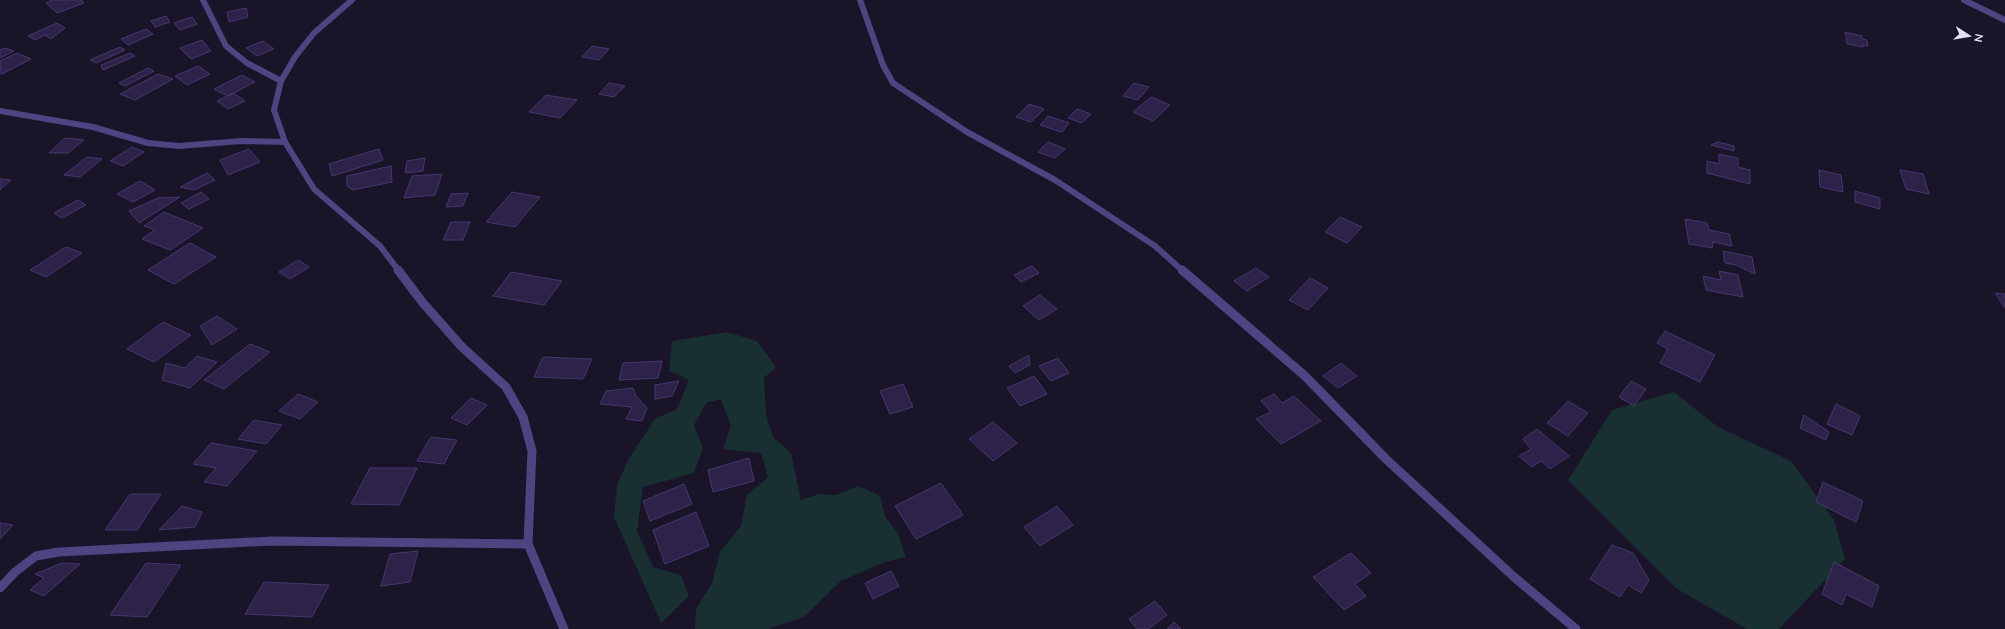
<svg xmlns="http://www.w3.org/2000/svg" width="2005" height="629" viewBox="0 0 2005 629" font-family="'Nunito Sans',sans-serif">
  <rect width="100%" height="100%" fill="#191428"/>
  <path fill="#183031" d="M727,332L757,341L776,367L764,378L766,414L773,437L791,453L801,500L819,494L836,495L859,486L880,496L885,516L898,534L906,557L885,562L841,581L804,617L768,629H695L696,609L712,583L720,552L741,526L747,495L768,477L761,453L723,449L731,426L721,399L706,403L694,425L703,448L694,473L643,487L637,531L653,567L681,575L689,596L661,623L614,517L617,485L628,460L655,419L677,409L689,380L669,371L672,341Z
    M1674,392L1718,427L1791,461L1834,520L1845,559L1779,629H1747L1677,589L1568,480L1612,410Z"/>
  <path fill="#2d2247" stroke="#473770" d="M53,0H81L84,3L57,13L46,3Z
    M246,8L248,17L229,22L227,12Z
    M166,16L170,22L155,27L151,21Z
    M192,17L197,24L180,30L174,23Z
    M57,23L65,28L51,39L45,35L35,40L28,36Z
    M146,29L153,34L128,45L121,39Z
    M1845,32L1862,36V39L1867,40L1868,46L1862,45L1863,47L1847,44Z
    M202,40L211,51L191,59L180,48Z
    M263,41L274,49L257,56L246,48Z
    M592,46L609,49L599,60L582,57Z
    M120,47L125,50L96,63L90,60Z
    M5,48L14,51L0,58V50Z
    M17,53L31,59L2,74L0,73V61Z
    M130,53L135,56L103,70L101,65Z
    M198,66L210,74L187,85L175,76Z
    M148,68L154,71L125,86L119,83Z
    M158,74L173,79L135,100L120,94Z
    M242,75L255,82L228,96L214,89Z
    M609,83L625,86L614,97L599,94Z
    M1134,83L1149,87L1138,100L1123,96Z
    M233,93L245,101L228,109L217,101Z
    M546,95L577,100L560,118L529,112Z
    M1151,97L1170,105L1153,121L1133,112Z
    M1029,104L1044,109L1031,122L1016,117Z
    M1077,109L1091,114L1082,123L1068,118Z
    M1048,116L1069,123L1062,132L1040,125Z
    M65,138L84,140L68,153H49Z
    M1048,142L1065,149L1055,158L1038,152Z
    M1718,142L1734,146V151L1711,145Z
    M132,147L144,152L123,166L110,161Z
    M249,149L260,162L228,175L220,160Z
    M379,149L383,160L332,176L329,164Z
    M1719,154L1738,158V167L1750,170V184L1707,173V161L1719,164Z
    M87,157L102,159L80,177L64,175Z
    M425,158L423,171L405,173L407,161Z
    M391,166L392,182L353,190L347,186V176Z
    M1819,170L1841,175L1843,192L1820,187Z
    M1900,170L1923,174L1929,194L1906,189Z
    M207,173L215,180L194,190L180,187Z
    M442,174L435,195L404,198L412,176Z
    M0,179L11,180L0,190Z
    M140,181L155,190L133,202L117,194Z
    M1855,191L1880,198V209L1855,202Z
    M201,192L209,199L189,209L181,203Z
    M512,192L540,197L515,227L486,222Z
    M468,193L463,206L446,207L451,194Z
    M180,197L139,223L129,211L158,198Z
    M78,200L86,205L62,218L54,213Z
    M164,212L203,228L170,250L142,239L155,230L144,226Z
    M1340,217L1362,227L1347,243L1325,232Z
    M1685,219L1707,223L1709,230L1729,234L1732,246L1713,242L1712,248L1689,244Z
    M451,222H470L463,240H443Z
    M190,243L216,257L174,284L148,270Z
    M66,247L82,253L46,277L30,270Z
    M1723,251L1752,257L1755,274L1736,265L1725,263Z
    M298,260L309,267L290,279L279,272Z
    M1032,266L1039,273L1021,282L1014,275Z
    M1256,268L1269,277L1247,291L1234,281Z
    M1719,271L1738,275L1743,297L1706,290L1703,276L1721,280Z
    M511,272L562,281L544,305L493,296Z
    M1310,278L1328,288L1308,310L1289,300Z
    M1995,293L2005,294V308Z
    M1040,295L1057,309L1039,320L1023,306Z
    M217,316L237,329L212,345L200,326Z
    M163,322L191,335L154,362L127,349Z
    M1665,331L1715,355L1700,382L1660,363L1668,349L1657,343Z
    M250,344L270,352L224,389L204,380Z
    M1029,355L1030,365L1015,373L1009,366Z
    M197,356L217,362L190,388L162,380L166,363L185,368Z
    M543,357L592,359L583,379L534,377Z
    M1058,358L1069,373L1051,381L1039,366Z
    M662,361L658,378L619,380L623,363Z
    M1341,363L1357,376L1338,388L1323,376Z
    M1034,376L1047,394L1020,406L1007,388Z
    M679,381L672,396L655,399V385Z
    M1631,381L1646,389L1634,406L1619,397Z
    M903,384L913,407L890,414L880,391Z
    M633,388L636,396L647,408L642,421L626,419L632,407L600,404L606,391Z
    M298,394L318,402L300,419L279,411Z
    M1274,394L1282,403L1294,396L1321,421L1281,444L1256,419L1271,412L1261,401Z
    M471,398L487,405L467,425L451,418Z
    M1568,401L1588,413L1568,436L1547,423Z
    M1836,404L1860,416L1852,435L1827,424Z
    M1804,415L1829,432L1826,440L1800,428Z
    M254,420L282,425L266,444L238,439Z
    M993,422L1017,443L993,461L969,439Z
    M1537,429L1569,456L1550,469L1541,461L1532,467L1519,456L1531,449L1523,439Z
    M431,437L457,440L444,464L417,461Z
    M211,443L257,451L227,486L204,482L216,468L193,464Z
    M749,458L754,481L713,492L708,470Z
    M370,468H417L399,505L351,504Z
    M1823,482L1863,501L1856,522L1816,502Z
    M941,483L963,515L916,539L895,506Z
    M684,484L692,504L650,521L643,501Z
    M130,494H161L137,530H105Z
    M182,506L202,512L195,527L159,530Z
    M1057,506L1073,525L1040,546L1024,527Z
    M696,512L709,546L665,564L653,530Z
    M0,523L13,525L0,539Z
    M1612,545L1633,553L1649,580L1641,593L1628,585L1620,597L1590,579Z
    M418,551L410,582L381,586L390,554Z
    M1351,553L1371,573L1355,584L1366,596L1344,610L1313,577Z
    M1834,562L1879,586L1872,607L1846,594L1842,605L1822,594Z
    M62,563L80,564L44,596L30,590L44,578L35,574Z
    M146,563L181,565L147,617L110,615Z
    M891,571L899,586L873,599L865,583Z
    M264,582L329,585L312,617L245,614Z
    M1155,601L1167,615L1148,629H1137L1129,619Z
    M1174,622L1181,629H1167Z"/>
  <g fill="none" stroke-linecap="round" stroke-linejoin="round">
    <path stroke="#4c4581" stroke-width="6" d="M203,0L226,46L247,63L281,81
      M352,0L314,33L295,57L281,81L274,110L285,142L314,189L380,246L399,271
      M860,0L883,65L893,83L967,132L1055,180L1155,246L1183,271
      M1964,0L2005,20
      M0,111L93,127L148,143L179,146L241,141L285,142"/>
    <path stroke="#4c4581" stroke-width="9" d="M398,270L423,303L462,347L506,387L523,417L532,451L528,544L564,629
      M1182,270L1305,376L1386,459L1514,577L1576,629
      M0,588L15,572L36,556L59,552L272,541L528,544"/>
  </g>
  <g transform="translate(1969 36) rotate(102)" stroke="#191428" stroke-width="3" paint-order="stroke">
  <path d="M0-3L7 15L0 10L-7 15Z" fill="#e5dffb"/>
  <text y="-6" font-size="11" font-weight="bold" text-anchor="middle" fill="#e5dffb">N</text>
  </g>
</svg>
